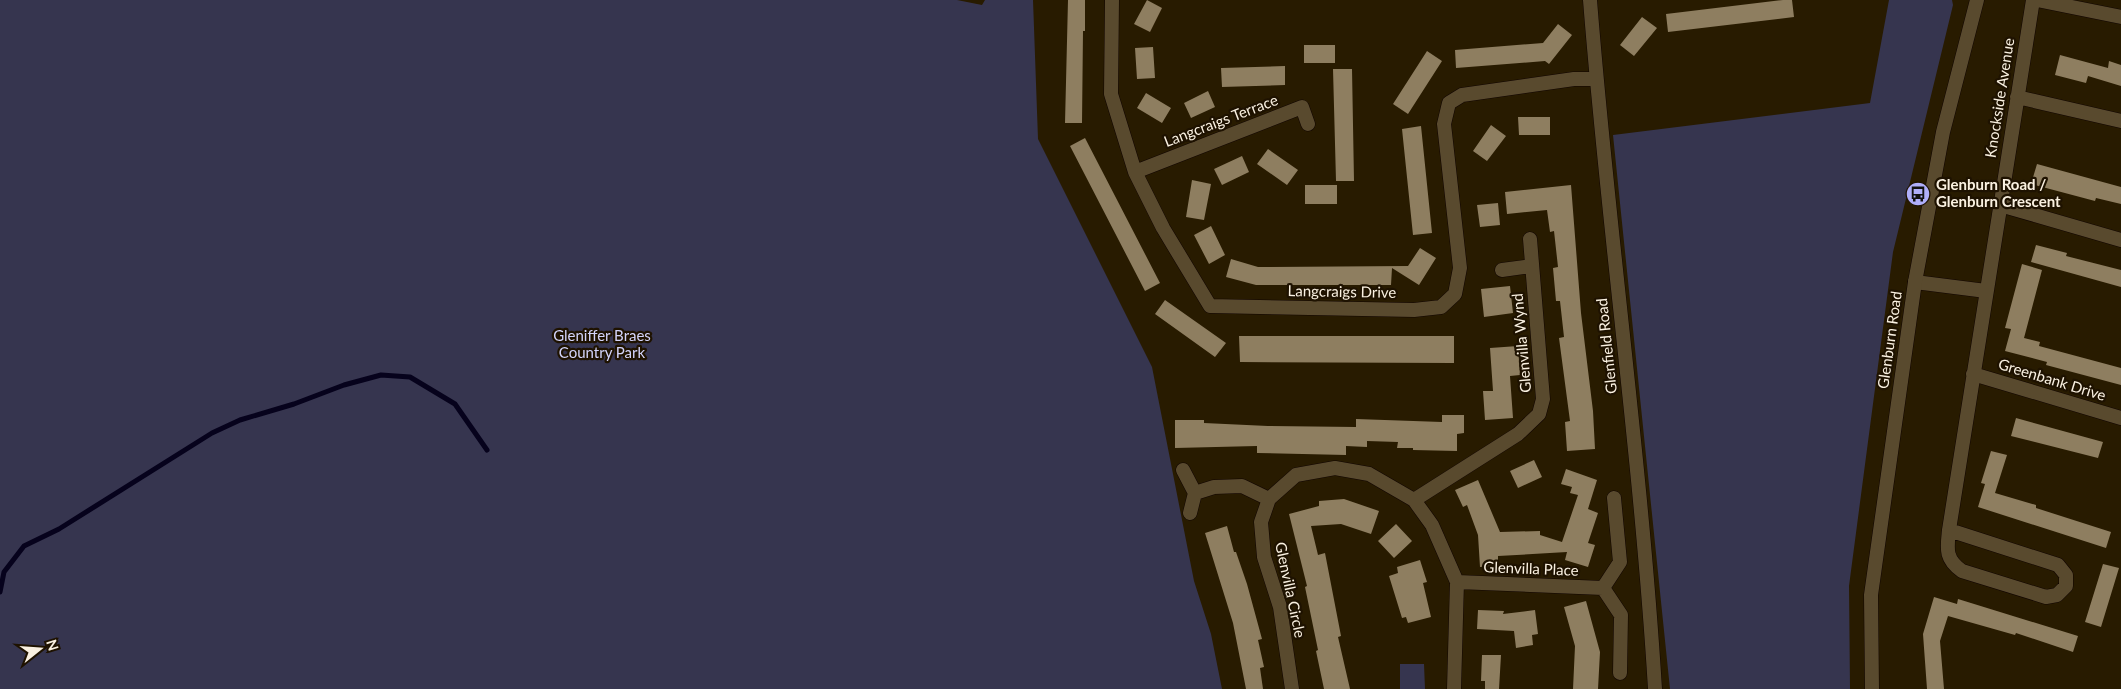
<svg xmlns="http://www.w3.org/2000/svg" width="2121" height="689" viewBox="0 0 2121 689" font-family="Lato,sans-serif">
  <rect width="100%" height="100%" fill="#281b00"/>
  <path fill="#36354f" d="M0,0H957L982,5L985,0H1033L1038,139L1152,367L1194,581L1211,634L1222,689H0Z
    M1889,0H1952L1953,5L1893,252L1849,586L1850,689H1670L1613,135L1870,103Z
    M1400,664H1424L1425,689H1400Z"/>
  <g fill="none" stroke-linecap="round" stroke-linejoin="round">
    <path stroke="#06021c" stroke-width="5" d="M0,592L4,572L24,546L59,529L212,433L240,420L294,404L344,385L381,375L410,377L455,404L487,450"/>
  </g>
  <path fill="#8e7e60" d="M1068,0H1085V31H1083L1082,123H1065Z
    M1147,0L1162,8L1150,32L1134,24Z
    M1783,0H1792L1794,17L1668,32L1666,14Z
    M1642,17L1657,28L1634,56L1620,45Z
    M1558,24L1572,35L1549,64L1545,61L1456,68L1455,50L1543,43Z
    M1304,45H1335V63H1304Z
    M1153,47L1155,78L1137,79L1135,48Z
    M1427,51L1442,61L1408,114L1393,104Z
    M2060,55L2108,68L2109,61L2121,65V86L2088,76L2086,83L2055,75Z
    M1285,66V85L1222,87L1221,68Z
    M1333,69H1352L1354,181H1336Z
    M1208,91L1215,107L1191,118L1184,103Z
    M1146,93L1171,108L1162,123L1137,108Z
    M1518,117H1550V135H1519Z
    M1491,125L1506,136L1487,161L1473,151Z
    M1421,126L1432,233L1413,235L1402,129Z
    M1085,138L1160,283L1145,291L1070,146Z
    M1268,149L1298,170L1287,185L1257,164Z
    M1242,156L1249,172L1222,185L1214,169Z
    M2037,164L2121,187V204L2096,198L2095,201L2031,184Z
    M1192,180L1211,184L1204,220L1186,217Z
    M1305,185H1337V204H1305Z
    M1571,185L1581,313L1593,411L1595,449L1567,451L1565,422L1570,421L1559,338L1564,337L1560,301H1556L1553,268L1558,267L1554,231L1550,232L1547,210L1507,214L1505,192Z
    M1498,203L1500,225L1480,227L1477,205Z
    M1211,226L1225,255L1209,264L1194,235Z
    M2036,245L2067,253L2066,256L2121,270V287L2031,262Z
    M1420,248L1436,258L1419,285L1392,268L1391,285H1256L1226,277L1231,259L1258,267L1408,266Z
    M2022,264L2042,270L2024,338L2040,342L2039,346L2121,368V385L2046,365L2047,362L2005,351L2011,329L2005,328Z
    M1510,286L1513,313L1484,317L1481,289Z
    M1165,300L1226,343L1215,357L1155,314Z
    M1239,336H1454V363L1240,362Z
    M1518,346L1520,375L1510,376L1513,418L1485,420L1483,391H1493L1490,348Z
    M1442,415H1464V433L1457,434V451L1413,450V448H1397L1398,442L1367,441V447L1346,446V455L1257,453V446L1175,448V420H1204V423L1268,426L1356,427V419L1442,422Z
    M2016,418L2103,442L2098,458L2011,436Z
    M1991,451L2007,455L1995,493L2036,505V508L2111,532L2106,548L1978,507L1985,484L1981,483Z
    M1534,460L1542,477L1518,488L1510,471Z
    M1566,469L1597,480L1588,509L1598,513L1588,543L1595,545L1588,567L1565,560L1567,552L1498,556V566L1480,567L1478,535L1467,505L1463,507L1455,490L1478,480L1500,532L1540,531V535L1562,542L1578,495L1570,493L1572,487L1561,484Z
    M1344,499L1379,511L1371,534L1341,524L1311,526L1318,555L1325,553L1341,636L1338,637L1350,689H1324L1316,651L1318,650L1305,587L1307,586L1289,514L1319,506V501Z
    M1396,524L1412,541L1394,558L1378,541Z
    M1227,526L1234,552H1236L1247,584L1262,639L1258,640L1264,667L1260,668L1263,689H1246L1233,623L1205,533Z
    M1420,560L1427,582L1423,583L1431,617L1408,623L1406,617L1402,618L1389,576L1398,573L1397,567Z
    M2103,564L2119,568L2101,627L2085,622Z
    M1934,597L1957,604L1958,599L2078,636L2073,652L2016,633L2015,635L1948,616L1940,641L1944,689H1927L1923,634Z
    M1586,601L1600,652L1598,689H1573L1575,646L1564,607Z
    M1478,610L1504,611L1503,614L1535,610L1538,634L1532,635L1533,645L1516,648L1514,631L1477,629Z
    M1482,655H1501L1499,689H1485V681H1481Z"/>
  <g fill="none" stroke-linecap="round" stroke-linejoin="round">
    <g stroke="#110500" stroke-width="15">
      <path id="minor" d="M1112,0L1111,94L1135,172L1163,228L1210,306L1414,310L1441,307L1455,294L1460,268L1444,124L1449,103L1462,95L1574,79H1596
        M1590,0C1608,230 1641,459 1655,689
        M2037,0L2121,17
        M2017,97L2121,121
        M1135,172L1302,107L1308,124
        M2000,205L2121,240
        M1502,270L1532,266
        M1915,282L1986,291
        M1973,374L2121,418
        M1183,470L1195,493L1190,513
        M1195,493L1214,487L1242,486L1269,499
        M1614,498L1620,562L1603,588L1621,615L1620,673
        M1414,500L1518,434L1539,414L1543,399L1530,239
        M1949,530L2058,565L2066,575V586L2057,595L2046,597L1962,571C1945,559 1947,549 1949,530L2033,0
        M1457,582L1603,588
        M1292,689L1280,607L1264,557L1261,522L1269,499L1296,475L1335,468L1369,474L1414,500L1432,525L1457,582L1454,689"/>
    </g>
    <g stroke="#110500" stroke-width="15">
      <path id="tertiary" d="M1872,689L1871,595L1915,282L1943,132L1977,0"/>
    </g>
    <use href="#minor" stroke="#594a2e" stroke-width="14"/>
    <use href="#tertiary" stroke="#594a2e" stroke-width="14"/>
  </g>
  <defs>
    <g id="bus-disc" transform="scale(1.25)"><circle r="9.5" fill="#afaefa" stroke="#1e1200"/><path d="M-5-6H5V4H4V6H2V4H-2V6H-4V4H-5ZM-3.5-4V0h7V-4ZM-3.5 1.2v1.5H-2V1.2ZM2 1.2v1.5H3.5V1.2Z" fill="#111"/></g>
  </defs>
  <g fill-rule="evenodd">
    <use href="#bus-disc" x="1918" y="194"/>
  </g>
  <g text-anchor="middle" stroke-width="4.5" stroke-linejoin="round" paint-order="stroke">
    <g font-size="15" fill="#faf1e1" stroke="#1e1200">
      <text transform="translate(2000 98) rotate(-81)" y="5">Knockside Avenue</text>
      <text transform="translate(1221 121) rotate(-21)" y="5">Langcraigs Terrace</text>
      <text transform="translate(1342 292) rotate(1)" y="5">Langcraigs Drive</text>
      <text transform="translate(1890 340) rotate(-82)" y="5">Glenburn Road</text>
      <text transform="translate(1522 343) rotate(-95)" y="5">Glenvilla Wynd</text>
      <text transform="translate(1607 346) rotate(-96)" y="5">Glenfield Road</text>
      <text transform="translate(2052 380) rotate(17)" y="5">Greenbank Drive</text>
      <text transform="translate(1531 569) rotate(2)" y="5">Glenvilla Place</text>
      <text transform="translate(1290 590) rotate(78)" y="5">Glenvilla Circle</text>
    </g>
    <g font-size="15" font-weight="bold" fill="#faf1e1" stroke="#1e1200" text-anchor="start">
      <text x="1936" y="190">Glenburn Road /<tspan x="1936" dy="17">Glenburn Crescent</tspan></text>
    </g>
    <g font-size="15" fill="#d3d4fa" stroke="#1e1200">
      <text x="602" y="341">Gleniffer Braes<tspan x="602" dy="17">Country Park</tspan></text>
    </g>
  </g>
  <g transform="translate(40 649) rotate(73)" stroke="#1e1200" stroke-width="4" paint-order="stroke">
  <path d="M0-4L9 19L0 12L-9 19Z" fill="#faf1e1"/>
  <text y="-8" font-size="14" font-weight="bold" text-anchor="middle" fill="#faf1e1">N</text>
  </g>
</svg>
